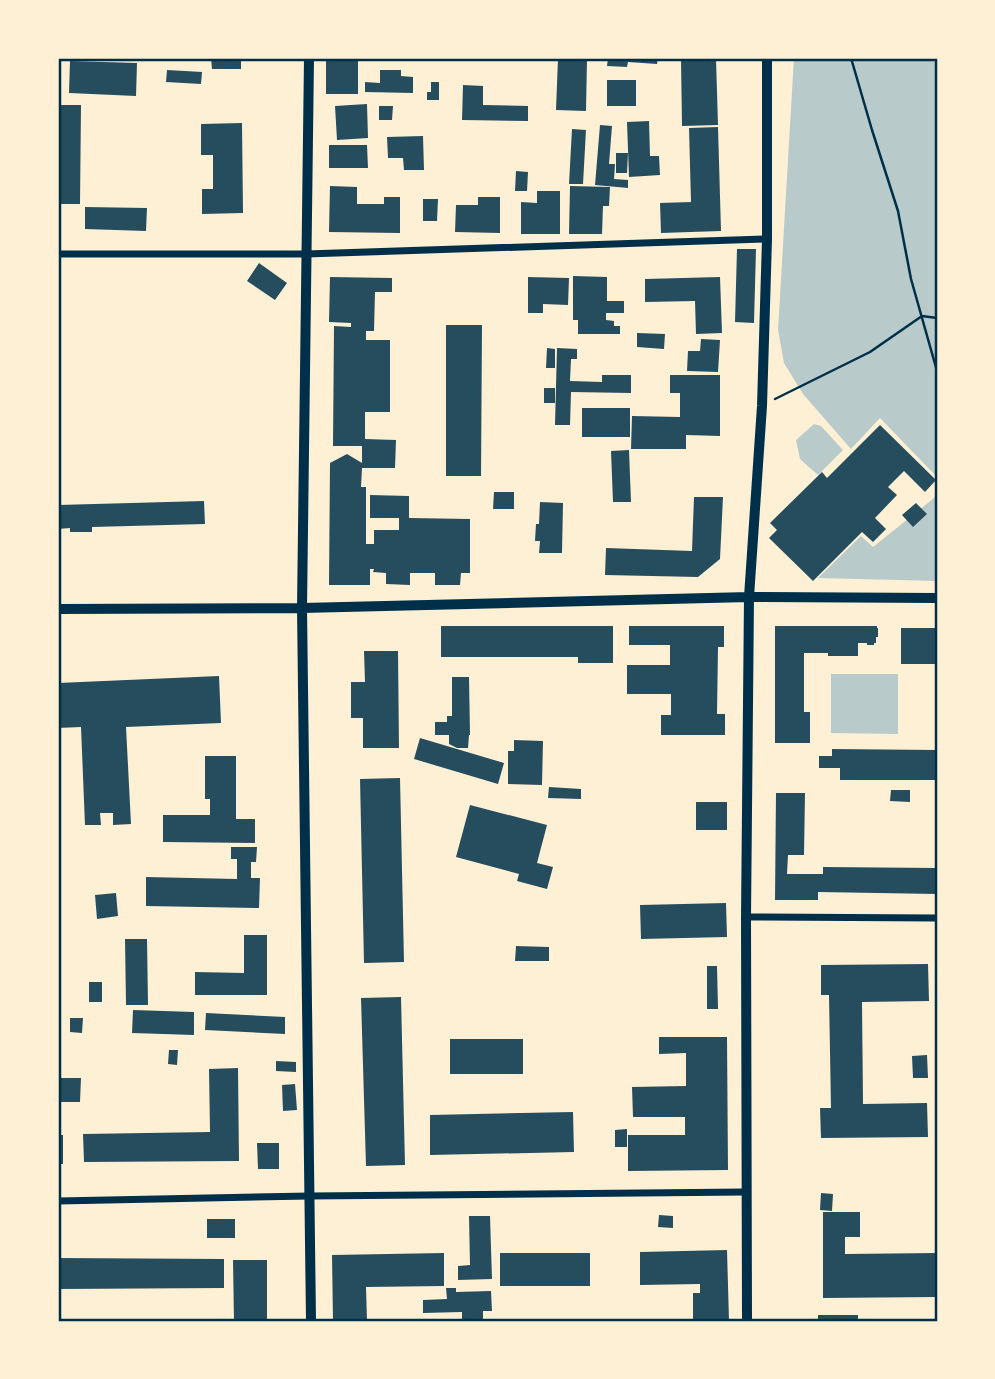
<svg xmlns="http://www.w3.org/2000/svg" width="995" height="1379" viewBox="0 0 995 1379" font-family="'DM Sans',sans-serif">
  <rect width="100%" height="100%" fill="#fdf0d5"/>
  <path fill="#b9caca" d="M794,58H937V477L880,418L851,449L803,394L784,363L778,330Z
    M814,424L821,426L843,450L818,475L800,459L796,440Z
    M937,492V581L818,578L861,536L873,547L934,498Z
    M831,674H898V734L831,733Z"/>
  <path fill="#264d5e" d="M211,58H241V69H212Z
    M326,58H358V94H326Z
    M558,58H587L586,111L556,110Z
    M608,58H658L657,64L628,62L627,67L607,66Z
    M681,59H716L718,125L682,126Z
    M70,61L137,63L136,96L69,93Z
    M167,70L202,72L201,84L166,82Z
    M380,70H401V76L413,77V93L365,92V82L380,83Z
    M607,80H636V106H607Z
    M431,82H439V100H427V92H431Z
    M463,85L483,86V105L528,106V121L462,120Z
    M367,104L368,138L337,140L335,106Z
    M58,105H81L80,204H58Z
    M379,106H393L392,120H379Z
    M649,121L650,156H659L660,175L629,177L627,122Z
    M242,123L243,213L202,214V189H213V155H201V124Z
    M600,125L612,126L609,164H615L614,179L628,180V188L595,185Z
    M718,127L721,231L661,233L660,203L691,202L689,128Z
    M572,129L586,130L583,184H569Z
    M423,136L424,170H404L403,158H388L387,137Z
    M329,145H367L368,168H329Z
    M616,153H628L627,173H616Z
    M516,171L528,172L527,191H515Z
    M330,186L357,187V204H384V197H400V233L329,232Z
    M570,186L610,187L609,206H603L602,234H569Z
    M537,191H560V234H521V202L537,203Z
    M478,197H500V233L455,232L456,205H478Z
    M423,199H438L437,221H423Z
    M85,207L147,208L146,231L85,229Z
    M737,249H756L754,323L735,322Z
    M259,263L287,283L275,300L247,281Z
    M573,276L607,277V301H624V313H606V320L614,321V326H620V334H578V320H573Z
    M330,277L392,278V292H375L374,331H366V340H390V412H365V439L396,440L395,468H362L361,487H366V544H374V530H399V518H370V495L409,496V518L470,519V573H461L460,585H435V573H410V585L386,584V573L373,572L374,569H370V585H329L330,463L347,454L362,463V446H333L334,326L351,327V323L329,322Z
    M528,277L569,278L568,305L543,304V313H528Z
    M720,277L722,333L696,334L695,301L645,302V279Z
    M446,325H482L481,476H446Z
    M637,333L665,334L664,349L637,347Z
    M701,339L720,340L718,372L687,371L688,351H700Z
    M547,348L555,349V368H546Z
    M557,348L577,349V359H571L570,381L602,382V375H631V393L571,392L570,425H555Z
    M670,375H720V436L686,435V449H631L632,416L680,417V393H670Z
    M544,388H555V403H544Z
    M582,408H630V437H582Z
    M880,425L936,480L925,492L904,471L888,487L897,495L875,518L886,529L873,542L862,532L813,581L769,538L777,530L770,523L822,472L827,478Z
    M629,450L631,502H613L611,451Z
    M494,492H514V509H493Z
    M694,497H723L720,559L698,577L605,575L606,548L692,551Z
    M204,501L205,524L92,527V532H70V528L58,529V505Z
    M540,502L563,503L562,553H539L540,541H535L536,524H539Z
    M916,503L927,514L913,527L902,515Z
    M441,626H613V663H578V657H441Z
    M629,626H724V647H718L717,714H725V735H661V715H671V694H627V665H670V645H629Z
    M775,626H877V628H878V637H876V643H874V645H867V643H858V656H828V653H804V712H810V743H775Z
    M901,628H937V664H901Z
    M364,651H398L399,748H363V718H351V682H365Z
    M219,676L221,723L126,727L131,824L113,825V813H100L101,825H85L81,727L58,728V683Z
    M452,677H469L470,735H469L468,748H457L449,744V735H435V722H447V716H452Z
    M420,738L504,763L498,784L414,759Z
    M514,740L543,741L542,785L508,784V751H514Z
    M832,749L937,750V780H840V768H819V756H832Z
    M205,756H236V819H255V843L163,842V815H210V799H205Z
    M400,778L404,962L364,963L360,779Z
    M549,787L581,789V799L548,798Z
    M891,790H910V802L890,801Z
    M776,793H805L804,855H788L787,874H823V867L937,868V894L818,892V900H775Z
    M696,802H727V830H696Z
    M470,805L547,825L537,863L553,867L547,889L517,881L519,874L456,857Z
    M231,847H257L256,862H251V878H260L259,908L146,906V877L237,879V859H231Z
    M116,893L118,916L97,919L95,895Z
    M726,903L727,937L641,939L640,905Z
    M244,935H267V995H195V972L244,973Z
    M125,939H147L148,1005H126Z
    M516,946L549,947V961H515Z
    M928,964L929,1001L862,1002L863,1104L927,1103L928,1137L821,1138L820,1108H831L829,995H821V965Z
    M707,966H717L718,1009H707Z
    M89,982H102V1002H89Z
    M401,997L405,1165L366,1166L361,998Z
    M133,1010L194,1012V1035L132,1033Z
    M206,1013L285,1017V1034L205,1030Z
    M70,1018H83L82,1033L70,1032Z
    M659,1037H727L728,1170L628,1171V1135H685V1117H633L632,1087L686,1086V1053L659,1054Z
    M450,1039H523V1074H450Z
    M169,1050H178L177,1065L168,1064Z
    M927,1055L928,1078H913L912,1056Z
    M276,1061L296,1062V1072L276,1071Z
    M238,1068L239,1161L84,1162L83,1134L210,1132L209,1069Z
    M58,1078H81L80,1102H58Z
    M295,1084L297,1110L283,1111L282,1085Z
    M573,1112L574,1152L430,1155V1115Z
    M627,1129V1147H615V1130Z
    M58,1135H63V1164H58Z
    M257,1143H279V1169H258Z
    M821,1193L833,1194L832,1211L820,1210Z
    M823,1212H860V1237H845V1254L937,1253V1297L823,1298Z
    M659,1215L673,1216V1228L658,1227Z
    M469,1216H490L492,1279L458,1280V1266L470,1265Z
    M207,1219H235V1238H207Z
    M727,1250L729,1321H693V1293H700V1284L640,1285V1252Z
    M444,1253V1286L366,1287L367,1321H333L332,1255Z
    M500,1253H590V1286H500Z
    M58,1258L224,1259V1288L58,1289Z
    M233,1260H267V1321H234Z
    M446,1288H456V1292L491,1291L492,1311H483V1321H462V1312L423,1313V1300L447,1299Z
    M818,1315H858V1321H818Z"/>
  <g fill="none" stroke-linecap="round" stroke-linejoin="round">
    <path stroke="#003049" stroke-width="2.5" d="M851,58L872,130L898,211L911,279L937,371
      M775,399L870,352L922,316L937,318"/>
    <path stroke="#003049" stroke-width="7" d="M58,254H306L767,239
      M746,917L937,918
      M58,1201L310,1196L746,1192"/>
    <path stroke="#003049" stroke-width="10" d="M309,58L302,608L311,1321
      M58,609L302,608L749,597L937,598
      M747,1321L746,917L749,597L762,406L767,239V58"/>
  </g>
  <rect width="995" height="1379" fill="none" stroke="#fdf0d5" stroke-width="119"/>
  <rect x="60" y="60" width="876" height="1260" fill="none" stroke="#003049" stroke-width="2.5"/>
</svg>
